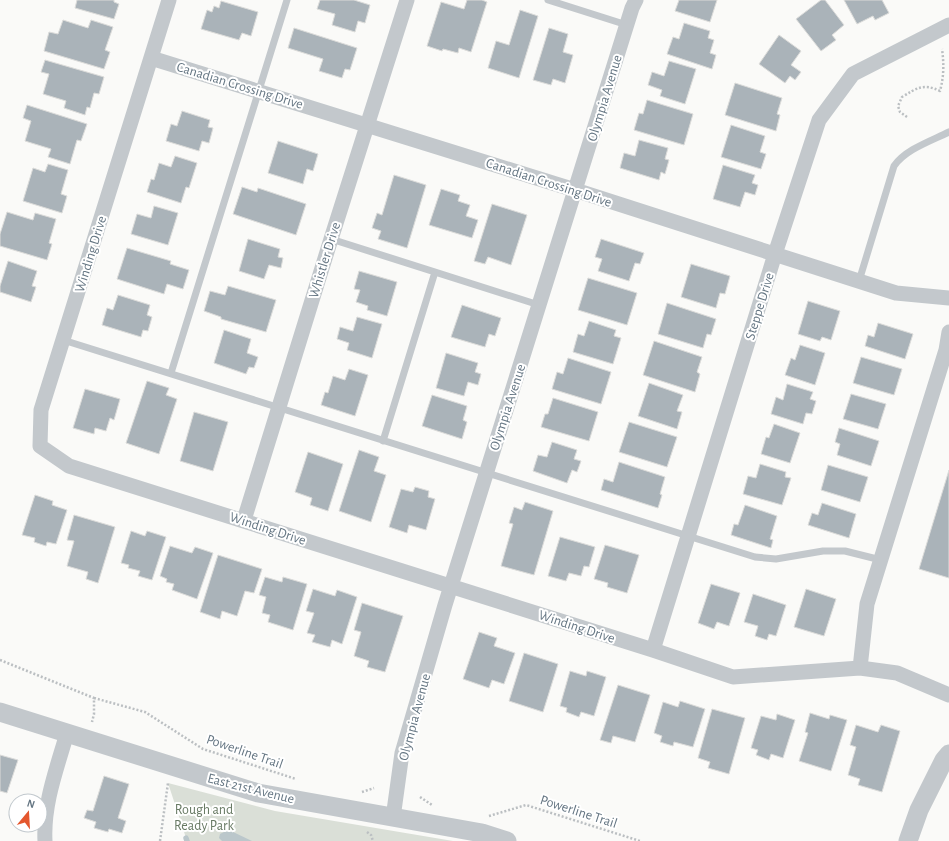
<svg xmlns="http://www.w3.org/2000/svg" width="949" height="841" viewBox="0 0 949 841" font-family="'Alegreya Sans',sans-serif">
  <rect width="100%" height="100%" fill="#fafaf8"/>
  <path fill="#dadfd7" d="M168,783L275,811L453,841H187Z"/>
  <path fill="#bbc7cb" d="M231,831L252,841H222L219,838L220,834L226,831Z"/>
  <g fill="none" stroke-linecap="round" stroke-linejoin="round">
    <path stroke="#bbc7cb" stroke-width="5.5" d="M186,838L187,841"/>
  </g>
  <path fill="#aab3b9" stroke="#dcdcda" d="M77,0H114V2L119,4L114,19L75,8Z
    M320,0H354L370,5L365,23L358,21L355,32L332,25L335,14L317,9Z
    M467,0H482L487,2L471,52L459,48L458,53L443,49L442,51L427,46L441,2L464,9Z
    M679,0H717L710,22L675,11Z
    M821,0H825L844,25L832,35L836,40L821,51L796,19Z
    M844,0H882L889,13L875,20L873,16L857,24Z
    M221,1L258,12L251,36L242,33L239,40L201,29L207,10L212,12L214,6L219,8Z
    M520,10L538,16L519,78L488,68L496,41L509,45Z
    M63,20L88,28L91,20L113,27L105,50L110,52L104,69L44,51L49,32L58,34Z
    M684,23L710,31L708,38L714,40L710,53L716,55L712,69L667,54L673,37L679,39Z
    M294,28L357,48L350,70L345,69L342,78L319,71L323,59L288,48Z
    M549,28L568,34L563,52L573,55L565,83L553,79L551,85L533,80Z
    M779,35L801,51L791,65L801,72L795,80L790,76L785,83L759,64Z
    M45,60L104,77L99,94L94,93L90,108L87,107L85,115L64,108L66,101L43,94L49,74L41,72Z
    M669,61L696,69L685,104L660,96L662,90L648,85L652,72L664,76Z
    M735,83L782,98L777,114L780,115L776,131L725,115Z
    M647,100L693,114L684,145L634,130L639,113L643,114Z
    M27,105L87,124L81,141L77,140L70,164L48,157L51,149L25,141L31,121L23,118Z
    M182,111L210,120L208,127L213,128L209,143L202,141L199,151L166,141L171,124L177,126Z
    M731,125L765,136L760,152L766,154L761,169L721,157Z
    M639,140L668,148L665,159L669,160L665,174L661,172L659,180L620,168L624,153L635,156Z
    M278,141L318,154L313,171L307,169L303,184L268,173Z
    M175,156L197,163L189,188L186,187L181,203L147,192L151,179L154,180L159,163L171,167Z
    M48,164L68,170L61,194L67,196L62,213L23,201L33,168L45,172Z
    M723,165L755,175L752,183L758,185L755,195L745,192L740,207L713,199Z
    M394,175L426,185L407,248L378,239L381,231L372,228L377,213L382,215Z
    M242,187L257,192L258,188L306,204L296,235L233,214Z
    M441,189L460,195L458,201L470,205L466,216L478,220L472,238L429,225Z
    M492,204L527,215L511,265L488,257L485,264L474,261Z
    M154,206L178,213L168,245L131,234L137,214L151,218Z
    M7,212L33,220L35,213L56,219L49,243L52,244L47,260L0,246V234Z
    M248,239L280,249L278,257L283,258L281,268L269,265L264,279L239,271Z
    M601,239L644,253L640,264L635,263L629,281L598,271L602,259L595,257Z
    M127,248L171,261L170,264L189,270L183,289L167,284L164,294L117,279Z
    M8,261L37,271L32,286L36,287L31,302L0,292V286Z
    M691,264L730,276L725,294L720,293L716,308L681,297Z
    M359,271L397,282L387,316L367,310L368,306L356,302L360,290L354,289Z
    M588,278L637,293L627,325L578,310Z
    M228,286L276,300L266,332L221,319V317L204,311L210,291L225,295Z
    M118,295L150,305L147,315L152,317L148,331L143,330L141,337L102,325L107,308L113,310Z
    M808,301L840,311L831,340L822,337L820,341L798,334Z
    M667,303L716,319L711,335L707,334L703,348L658,334Z
    M462,305L501,318L495,336L489,334L485,347L451,337Z
    M357,317L382,324L372,358L347,350L349,343L337,339L340,327L353,331Z
    M589,321L616,330L614,336L621,338L613,364L573,352L578,334L584,336Z
    M878,323L913,334L905,359L865,346L868,335L874,337Z
    M224,330L251,339L247,353L258,357L254,368L249,367L246,374L214,363Z
    M654,341L702,357L697,372L700,374L695,392L643,375Z
    M800,345L825,353L815,385L785,375L791,358L795,360Z
    M446,353L478,363L475,372L481,374L478,385L468,382L464,396L436,388Z
    M861,357L902,369L894,395L853,383Z
    M568,358L611,372L601,404L552,389L557,372L563,374Z
    M349,369L368,375L355,416L321,405L325,392L328,393L333,376L345,380Z
    M147,381L169,388L166,395L177,399L159,454L126,443Z
    M649,383L683,395L677,411L682,412L677,429L638,416Z
    M787,384L813,392L810,399L816,401L812,414L806,413L803,424L771,414L776,397L783,400Z
    M85,389L120,399L114,420L110,418L106,431L95,428L94,434L73,428Z
    M851,394L886,404L878,429L843,419Z
    M432,395L467,406L463,420L467,422L462,439L422,426Z
    M553,398L598,412L589,441L541,427L545,414H548Z
    M194,412L228,422L213,471L180,461Z
    M629,422L677,437L667,467L619,452Z
    M774,424L800,433L790,463L761,454L766,437L769,438Z
    M839,428L879,441L871,466L837,455L840,444L835,442Z
    M552,442L577,450L574,459L581,461L577,472L572,470L567,483L533,471L538,455L547,457Z
    M359,450L379,457L374,471L386,475L371,522L339,511Z
    M308,452L343,464L328,511L310,505L312,498L295,492Z
    M619,462L665,477L660,494L662,495L658,508L601,490L604,479L613,482Z
    M760,464L786,472L785,477L791,478L782,505L743,494L748,476L756,478Z
    M828,465L868,477L860,502L821,490Z
    M949,470V578L919,569Z
    M415,487L429,491L428,497L435,499L426,530L409,525L407,533L389,527L401,489L413,492Z
    M35,495L53,501L52,505L67,510L56,544L47,542L46,546L34,542L35,538L22,535Z
    M525,502L553,511L534,575L501,566L513,524L509,523L514,507L522,510Z
    M822,503L856,514L849,538L808,525L812,513L818,515Z
    M745,505L777,516L770,539L773,540L771,548L731,535L734,524L738,525Z
    M74,515L115,527L98,583L86,579L88,572L67,566L74,541L67,540Z
    M131,531L145,536L147,531L166,537L152,580L138,576L140,571L128,568L129,565L121,563Z
    M560,537L595,547L589,567L584,566L581,576L569,573L566,581L548,576Z
    M605,545L639,555L627,593L607,587L608,583L594,579Z
    M170,546L192,553L195,547L213,553L197,599L172,590L174,584L166,582L167,579L160,576Z
    M218,555L262,569L254,593L245,591L237,616L222,611L220,619L200,612Z
    M265,577L282,582L283,577L307,584L293,630L268,622L270,615L262,613L266,597L259,595Z
    M711,584L740,593L729,626L717,622L714,629L698,623Z
    M313,589L335,596L337,590L357,597L342,644L332,640L330,647L312,642L315,635L307,633L314,613L306,611Z
    M806,589L836,599L824,636L794,627Z
    M753,594L786,605L776,636L769,634L767,640L755,636L758,626L744,622Z
    M362,603L403,616L385,672L367,667L369,661L354,656L361,632L354,630Z
    M479,632L497,638L494,646L515,653L504,684L492,680L489,688L463,679Z
    M524,653L558,664L543,712L509,701Z
    M570,671L586,676L587,671L606,677L594,716L581,712L579,717L566,712L567,708L560,706Z
    M618,685L650,695L635,742L613,736L611,743L600,740Z
    M680,701L705,709L693,747L674,742L673,746L660,742L662,736L654,733L663,702L678,707Z
    M712,709L745,718L729,774L708,768L710,762L698,758Z
    M810,713L829,719L830,715L847,720L831,771L799,761L808,733L805,732Z
    M777,714L795,720L783,758L771,754L769,760L756,755L758,750L751,748L761,716L776,720Z
    M856,725L878,732L881,725L900,731L882,792L858,785L860,779L848,775L856,747L850,745Z
    M0,755L18,760L7,793L0,791Z
    M104,776L129,784L118,818L126,821L122,833L109,829L108,832L94,828L96,822L84,818L87,810L93,811Z"/>
  <g fill="none" stroke-linecap="round" stroke-linejoin="round">
    <path stroke="#bbbfc2" stroke-width="2.5" stroke-dasharray="2 2" stroke-linecap="butt" d="M907,117L900,112L898,106L902,97C917,88 923,83 940,91C944,76 944,64 942,49
      M0,660L94,698V714L92,722
      M94,698L145,712L203,749L296,779
      M362,792L374,788
      M420,797L432,805
      M489,816L526,805L640,841
      M367,832L371,835L373,841
      M160,841L168,783"/>
    <path stroke="#c3c8cc" stroke-width="7" d="M548,0L627,25
      M331,239L539,305
      M859,281L894,166C906,149 931,141 949,132
      M63,340L755,557L776,559L823,551H845L881,560
      M171,373L287,0
      M383,441L435,272"/>
    <path stroke="#c3c8cc" stroke-width="15" d="M169,0L41,410L40,446L69,466L653,650L733,677L860,668L897,673L949,695
      M151,58L575,190L896,293L949,298
      M244,520L331,239L407,0
      M653,650L775,254L819,120L853,74L949,25
      M860,668L867,604L946,350L949,332
      M393,818L402,753L445,605L632,8L636,0
      M45,841C43,804 57,768 67,733"/>
    <path stroke="#c3c8cc" stroke-width="19" d="M0,712L258,793L482,833L507,841
      M908,841L919,810L944,760L949,754"/>
  </g>
  <g text-anchor="middle" stroke-width="4" stroke-linejoin="round" paint-order="stroke">
    <g font-size="14" fill="#657683" stroke="#fff">
      <text transform="translate(240 85) rotate(17)" y="5">Canadian Crossing Drive</text>
      <text transform="translate(604 98) rotate(-73)" y="5">Olympia Avenue</text>
      <text transform="translate(549 182) rotate(18)" y="5">Canadian Crossing Drive</text>
      <text transform="translate(90 254) rotate(-73)" y="5">Winding Drive</text>
      <text transform="translate(324 260) rotate(-73)" y="5">Whistler Drive</text>
      <text transform="translate(759 306) rotate(-73)" y="5">Steppe Drive</text>
      <text transform="translate(507 407) rotate(-72)" y="5">Olympia Avenue</text>
      <text transform="translate(268 528) rotate(18)" y="5">Winding Drive</text>
      <text transform="translate(577 626) rotate(18)" y="5">Winding Drive</text>
      <text transform="translate(414 717) rotate(-75)" y="5">Olympia Avenue</text>
      <text transform="translate(245 751) rotate(19)" y="5">Powerline Trail</text>
      <text transform="translate(251 788) rotate(14)" y="5">East 21st Avenue</text>
      <text transform="translate(579 811) rotate(18)" y="5">Powerline Trail</text>
    </g>
    <g font-size="14" fill="#687a64" stroke="#fff">
      <text x="204" y="814">Rough and<tspan x="204" dy="16">Ready Park</tspan></text>
    </g>
  </g>
  <g transform="translate(28 813) rotate(18)"><circle r="19" fill="#ffffff" stroke="#c1c8cd"/>
  <path d="M0-3L7 15L0 10L-7 15Z" fill="#e4572e"/>
  <text y="-6" font-size="11" font-weight="bold" text-anchor="middle" fill="#657683">N</text>
  </g>
</svg>
